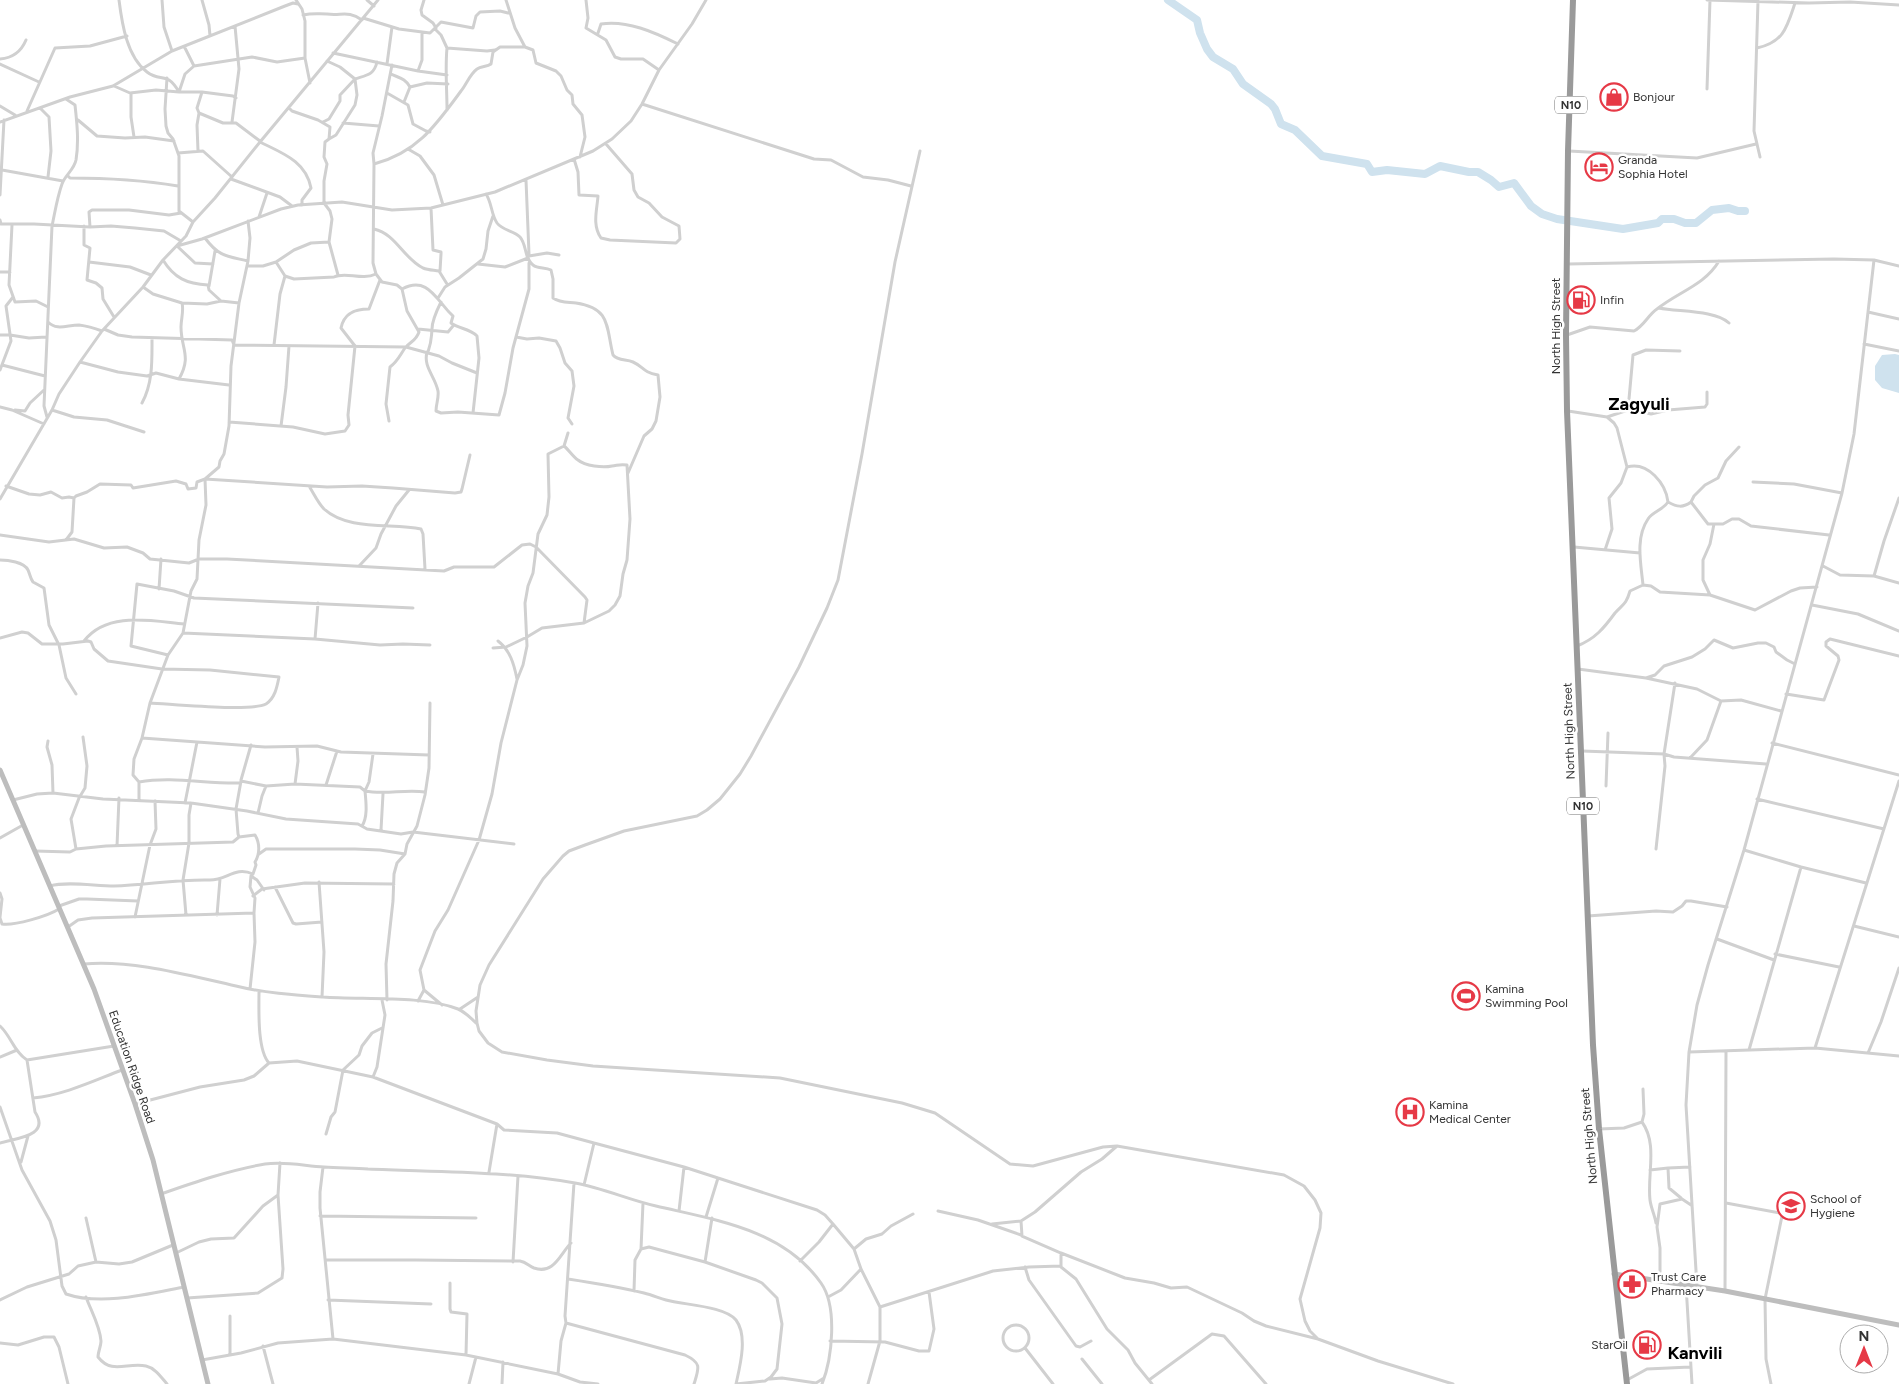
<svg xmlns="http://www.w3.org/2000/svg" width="1899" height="1384" viewBox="0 0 1899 1384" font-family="Figtree,sans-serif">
  <rect width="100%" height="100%" fill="#fff"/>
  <path fill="#cfe2ee" d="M1895,354L1899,355V393L1882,388L1875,380V366L1882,355Z"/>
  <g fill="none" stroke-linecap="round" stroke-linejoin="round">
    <path stroke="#cfe2ee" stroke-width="8" d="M1168,0L1197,20L1200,33L1207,49L1213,57L1233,69L1243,84L1271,104L1275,109L1281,124L1295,130L1322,156L1367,164L1372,172L1387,170L1425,174L1440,166L1469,172H1478L1491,180L1499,187L1514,183L1531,206L1542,214L1557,219L1623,229L1658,223L1662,219H1674L1685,223H1696L1712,210L1729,208L1738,211H1745"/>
    <path stroke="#d0d0d0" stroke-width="3" d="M119,0C122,24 127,57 147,72C161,83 166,70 179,92H202L197,108L199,113L223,123H236L260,141
      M162,0L164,27L172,51
      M202,0L209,25L210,36
      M296,0L302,9L305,21V58
      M367,0L374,6
      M424,0L421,10L422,15L433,23L436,28
      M506,0L515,28L525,47L533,50L536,63L556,71L561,76L567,90L572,95L573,104L582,115L585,137L580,157
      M586,0L588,18L586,28L606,40L615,57L621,59H643L659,70
      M1707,0L1809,3L1850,2L1899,5
      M1758,1L1754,131L1760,157
      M303,15C313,13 317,14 327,14C342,16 348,10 362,20
      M363,18L399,29L430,33L441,22L473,28L476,16L480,12L500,11L508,13
      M435,29L441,35L447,48
      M598,33L601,24C627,20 654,32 678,44
      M184,46L194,66
      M1757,48C1784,42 1787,27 1795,3
      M333,53L418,71L447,75
      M0,59C13,58 21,52 26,40
      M0,64L39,82
      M387,64L392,27
      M418,71L422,60V33
      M391,74C399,78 405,78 410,87L404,102
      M167,78L165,109L166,126L168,133L173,139L179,156V211L193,222
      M114,86L130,93L156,90L179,92L185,74L194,66L252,57L277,62L305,58L310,83
      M410,87L427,83L448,84
      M1707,89L1710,0
      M202,92L233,96L236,98
      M131,93V117L134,137
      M387,93L408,105L413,124L426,131L430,132
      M642,104L814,159L831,160L863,177L888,180L911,186
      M0,106L15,115
      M40,108L49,117L51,151L48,177
      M289,108L292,111L318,120L330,127L329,139L325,142L324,157L327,164L324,181V203L330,211L332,219L329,242L338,275
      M447,110C447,89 445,69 447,48L487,51L495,50
      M27,111L55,48L90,46L127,36
      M78,120L97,136L125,138L145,137L174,141
      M0,122L70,97L113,86L172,51L285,6L293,3L298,4
      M232,122L239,69L235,26
      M323,122L329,119L340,101V95L355,79L340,67L327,61
      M343,123L379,126
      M329,139L336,135L355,105L357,95L355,79C367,75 374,75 377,62
      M260,142C282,153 306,161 311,188L302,200V205
      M408,149L420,156L434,175L443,205
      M198,151L197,125L199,113
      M920,151L895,262L862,454L838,580L827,608L799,667L751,756L740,774L720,799L707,810L697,816L624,831L585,845L569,851L563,856L543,879L489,965L480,985L476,1011L477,1023L479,1031L488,1043L502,1052L547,1060L593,1066L780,1078L902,1103L935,1113L1010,1164L1033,1166L1103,1147L1117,1146L1284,1175L1304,1186L1315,1200L1321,1213L1320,1228L1300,1299L1305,1321L1310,1331L1318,1339L1378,1361L1453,1384
      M1569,151L1697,158L1756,144
      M178,153L203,151L232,177
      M574,159L578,172L579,195L598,196C597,210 592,225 601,238L610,240L676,243L680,239L679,226L662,217L649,203L638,197L634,190L632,174L606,144
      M374,164L373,153L382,116L392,65
      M2,170L63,181
      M68,176L70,178C107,178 142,180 178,186
      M231,179L280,197L292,206
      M526,180L529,254
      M486,194C492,203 491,214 497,223C502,230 514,231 520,237C527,245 524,258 533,265C538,269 545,267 551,270L553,279V298C560,303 568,302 576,303C611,308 606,327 613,355C618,361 626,359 633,362C644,367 642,372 658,375L660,397L656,421L652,429L644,436L628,473
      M0,195L4,120
      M431,208L433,250L441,252V254L440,271
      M259,217L267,193
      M0,220L1,224H34L90,227L111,226L135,228L164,231L181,241
      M12,225L9,285L15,302L36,301L48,307
      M84,226V245L90,248L87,280L96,283L102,288L103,299L114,317
      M90,227L89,212L92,210H129L169,215L181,213
      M374,229C396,234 403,258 423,268C428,270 433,270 439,271L447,284
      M205,238C219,257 227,256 248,261
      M529,256L547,253L559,255
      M163,260C174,278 187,284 208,285L209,290L221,301
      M89,262L130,267L151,275
      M276,262L285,276L294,279L334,277C346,271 361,281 376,274
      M213,264L195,263L177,246L202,239L281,209L298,205L342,202L392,210L431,208L495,192L593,151L612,139L631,121L642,104L659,70L692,24L706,0
      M478,264L505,267L528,258
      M1568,264L1834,259L1874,260
      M247,266H263L276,262L294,250L311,243L329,242
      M0,272H10
      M209,286L215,251
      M143,287L153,294L182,303C184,311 181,319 181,327C181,349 192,356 179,379
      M402,289C426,276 435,297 449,312L453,316L451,323C459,329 469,328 477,336L479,358L473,413
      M438,298L445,287L459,278L483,259L486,249L488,231L493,216
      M182,303L207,304L221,301L239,303
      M1659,308C1678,312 1715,310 1729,323
      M1868,312L1899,319
      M48,322C57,331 67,325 79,325C87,326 94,328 102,331
      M104,329L118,335L132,337L232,340L234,345L406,347L439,356L452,363L477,373
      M418,329L448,332L453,326
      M0,335H10L29,338L46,337
      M1567,335L1590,327L1634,331C1644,326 1648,315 1657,309C1678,292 1705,285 1719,261
      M516,337L527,339L539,338L556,341L560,348L565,363L572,371L574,386L568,418L572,424
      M1864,344L1899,351
      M274,345L280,294L285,276
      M427,352C423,367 435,376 438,391C439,398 436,404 436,411L441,413L458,412L499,415L505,393L513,348L529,289V263
      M428,352C432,340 431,340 432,329C432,320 437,310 441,302
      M80,362L118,372L147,376L156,373L179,379L229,385
      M2,365L45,376
      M0,370L11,341L6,306L13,297
      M142,403C153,383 152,360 152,338
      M0,407L12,410L44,424
      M15,410L25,411L30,403L44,390
      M52,410L74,417L107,420L144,432
      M1628,410L1633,355L1646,350L1680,351
      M1568,411L1607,417L1614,423L1617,428L1627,467C1648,461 1666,484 1668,502C1663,510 1652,512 1648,519C1635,538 1641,564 1643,585
      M47,417L44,406L52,226C55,212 57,198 62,184C65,175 74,170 76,160C79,142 77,123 75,105L66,99
      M1607,417L1628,410L1639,411L1651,414L1668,410L1705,407L1707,404V392
      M389,421L386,404L390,367C398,361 400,355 405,348C411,341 416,341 419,332L407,311L402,289L397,285L382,282L376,274L373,263L374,164C417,153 436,125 461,91C466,85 470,74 477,69C481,66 487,67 491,64L493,52L500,47H525
      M229,422L293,427L325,434L345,431L349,425L348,415L355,346L341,328C344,313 355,309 369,309L380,280
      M281,426L286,387L289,346
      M205,479L327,487L362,486L393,488L455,493L461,492L462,489L470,455
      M1753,482L1794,484L1842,493
      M6,486L29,494L40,495L51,492L62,498L69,497L74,498L76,496L87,492L100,484L131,485L133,488L176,481L186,484L188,489L196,488L197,482L205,479L219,467L220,461L224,454L229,426L231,366L239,303L248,261L250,238L248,221
      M309,486C314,494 318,503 324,509C348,531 391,523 421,529L423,534L425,569
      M0,499L52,410L59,394L80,362L102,331L143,287L163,260L186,236L193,222L215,198L260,142L378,0
      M1668,502C1677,507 1683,508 1691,502L1694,496L1705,485L1718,478L1726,461L1739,447
      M1691,502L1708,524H1723L1732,519H1739L1751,526L1829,535
      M0,535L49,542L74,539L104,548L127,547L143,553L150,559L189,563L199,559H227L444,571L454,567H494L522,545L530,544L536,547L585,597L587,600L584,623
      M66,540L72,532L74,498
      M1574,547L1640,553
      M1605,550L1612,529L1609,498L1621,483L1627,467
      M0,560C8,560 24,562 28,570C30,574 30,578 33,582L44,588L49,625L59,645L66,678L76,694
      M360,565L376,548L381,534L396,506L409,490
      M1823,566L1840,575L1874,576L1899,583
      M1874,576L1884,541L1899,498
      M159,589L161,559
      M1710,595L1703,580V560L1710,544L1714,524
      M1812,605L1858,614L1899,631
      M183,633L315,639L380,645L403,644L430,645
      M0,638L22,632L28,633L42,644H63L88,641L91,642L94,649L108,661L162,669L210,670L279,677C277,687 275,698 266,704C250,712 172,704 150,703
      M315,639L318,603
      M84,641C107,611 151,621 184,624
      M498,641C510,650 514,664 517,679
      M1577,646C1595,639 1604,628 1615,613C1623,604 1626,605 1630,591L1643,585L1651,586L1660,592L1710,595L1755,610L1791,591L1800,588L1817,587
      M493,648L506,647L527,637L542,628L584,623L609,611L615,605L620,596L623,574L627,560L630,519L627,465C620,464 619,465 612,466C603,468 585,466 578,460C573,457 569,450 564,446
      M168,655L131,646L137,584L174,591L194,598L413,608
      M1578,669L1646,678L1655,675L1664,666L1692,657L1705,649L1714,640L1733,648L1758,643H1766L1774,647L1776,652L1787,660L1795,664
      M1646,678L1697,689L1721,701L1741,700L1781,711
      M1786,694L1824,700L1839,660L1838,656L1826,646V642L1830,639L1899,656
      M142,738L265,747L317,746L341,752L429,755
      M48,741L47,747L52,765L53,793
      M1772,743L1899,775
      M1582,751L1664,754L1674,757L1766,764
      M373,754L369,782L365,791C385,795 405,789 425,792
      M1690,758L1707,740L1721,701
      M241,780L251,745
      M139,782C173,776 206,784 240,783
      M295,784L298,761L297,747
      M326,785L337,751
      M1606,786L1608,733
      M1757,799L1884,829
      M13,800L37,794L53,793L103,799L191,803L247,811L286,819L358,824L367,829L401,834L413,832L514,844
      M139,800V782L133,775L134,759L142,738L150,703L168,655L183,633L191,591L197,579L199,540L206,505L205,479
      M185,803L197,742
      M258,813L262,796L266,786
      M381,830L383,794
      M0,838L23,825
      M117,846L119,798
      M76,849L71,819L79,798L85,788L87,766L83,737
      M1656,849L1665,766L1664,754L1675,683
      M1744,850L1801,867L1749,1050
      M35,851L70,852L76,849L106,846L233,842L239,837
      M259,854L266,849H355L380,850L405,854
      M1801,867L1866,883
      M253,874L256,865L255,862C260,854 260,843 255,835L239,837L238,834L236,809L241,781L266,786L295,784L360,787L365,791C366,802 368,817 362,826
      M319,882L324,952L322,997
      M50,886C67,881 95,886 114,886C146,885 178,879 210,880C227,880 235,866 253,874L251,876L257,880L264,890
      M275,887L293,923L296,924L322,922
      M0,893L2,899L0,917
      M253,896L262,889L305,883L394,884
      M59,906L79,899H87L138,901
      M186,915L183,880L189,843V815L191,803
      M217,915L220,879
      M1588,916L1656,911L1673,912L1682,906L1686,901H1691L1727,907
      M135,917L150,845L156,829L155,801
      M0,918L2,924C14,926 48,916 59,909
      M1854,926L1899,937
      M68,927L78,920L92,918L254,913
      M1717,939L1774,960
      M1775,954L1839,967
      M84,964C135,960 186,975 236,986C264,993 294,995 323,997C362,1000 423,995 458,1009C465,1012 471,1018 476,1023
      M250,989L255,942L254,913L255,898L250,887L251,876
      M259,991C259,1009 257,1050 269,1063
      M387,1000L386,964L393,901L394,874L397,863L405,854L407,844L417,826L425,795L429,768L430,703
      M418,1001L424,990
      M442,1005L424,990L420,970L435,931L448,910L479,840L492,794L501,743L517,680L523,665L527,646L525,603L528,586L533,573L538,534L547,515L549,497L548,454L564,446L568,433
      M460,1009L478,997
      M0,1026C11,1036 14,1052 27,1060L114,1046
      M1815,1048L1899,781
      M1689,1052L1815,1048L1899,1056
      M1868,1053L1881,1022L1899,968
      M0,1057L17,1050
      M373,1077L377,1067L385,1015L382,1000
      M33,1098C64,1095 93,1081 122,1070
      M135,1104L200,1087L244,1080L254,1076L269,1063L297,1061L373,1077L497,1124L489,1172
      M0,1107L22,1170L50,1221L56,1240L62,1286L66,1294C101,1306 148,1294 184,1287
      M1642,1122C1658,1144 1647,1175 1650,1200C1651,1208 1655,1216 1656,1223
      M497,1124L504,1130L557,1133L594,1143
      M1599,1129L1624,1128L1642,1122L1644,1114L1643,1089
      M326,1134L331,1117L335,1112L343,1070L359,1055L362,1046L372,1033L382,1028
      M0,1143C16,1138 51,1136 35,1112L27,1060
      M21,1162L28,1136
      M323,1167L320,1192V1208L333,1339
      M1668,1168L1690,1167
      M1650,1170L1668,1168L1669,1188L1681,1198
      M584,1185L594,1143L684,1167L817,1210L825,1215L833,1224L819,1242L800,1261
      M161,1194C195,1182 230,1170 265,1164C285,1161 305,1166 324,1167C339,1168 354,1168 368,1169C438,1172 506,1171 575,1183C603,1188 629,1200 656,1206C715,1220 783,1229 821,1283C838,1307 832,1359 822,1384
      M1726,1203L1780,1213L1782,1216L1765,1299L1766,1359L1771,1384
      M679,1211L684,1167
      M938,1211L978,1220L1021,1235
      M320,1216L476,1218
      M706,1217L718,1178
      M86,1218L96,1262
      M1021,1221L1022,1236L1061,1253V1267L1076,1279L1107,1329L1128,1350L1135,1363L1152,1384
      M833,1224L854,1249
      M992,1224L1021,1221L1035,1212L1081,1172L1102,1159L1117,1146
      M641,1249L643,1203
      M176,1253L199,1242L211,1239L234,1238L263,1206L278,1195
      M1061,1253L1125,1278L1154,1283L1171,1288L1187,1287L1242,1313L1254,1321L1266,1326L1318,1339
      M326,1260H416L520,1261C526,1262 529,1266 534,1268C554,1275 560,1254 571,1243
      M513,1262L518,1176
      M705,1262L712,1218
      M1025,1267L1029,1280L1076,1346L1080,1347L1091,1341
      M861,1269L880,1307V1341L868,1384
      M568,1279C594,1283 619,1287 644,1293C652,1295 659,1298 666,1300C684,1305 725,1306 736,1320C748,1336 740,1366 736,1384
      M1660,1280V1248L1657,1227L1660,1204L1682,1199L1691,1205
      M450,1283V1309L451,1312L467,1314L466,1355
      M1686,1285L1692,1384
      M1697,1287L1686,1105L1689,1052L1697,1005L1708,965L1744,850L1842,493L1854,434L1874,260L1899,266
      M634,1291L635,1260L641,1249L649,1247L705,1262L756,1280L762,1283L777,1298L782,1324L777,1369L771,1377L765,1381L736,1384
      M1725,1291L1726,1051
      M86,1297C91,1311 100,1326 101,1341C101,1346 98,1352 98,1357C112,1375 127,1362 146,1366C155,1368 161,1377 167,1384
      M828,1297L841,1290L861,1269L854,1249L866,1239L882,1234L891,1226L913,1214
      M187,1298L258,1293L282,1278L283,1269L278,1195L280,1163
      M0,1300L27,1287L69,1274L78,1266L96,1262L119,1264L132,1262L173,1245
      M328,1300L431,1304
      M880,1307L993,1271L1029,1267L1061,1266
      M566,1323L685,1355C702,1363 699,1368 694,1384
      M1003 1338a13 13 0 1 1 26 0a13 13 0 1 1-26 0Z
      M830,1341L885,1342L919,1351H929L934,1329L929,1292
      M0,1343L18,1345L44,1337H54L59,1347L68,1384
      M263,1346L273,1384
      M1025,1348L1053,1384
      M230,1355V1316
      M1082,1359L1102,1384
      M202,1360L241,1353L278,1343L333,1339L466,1355L558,1374L580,1382L598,1384
      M558,1374L561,1341L566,1323L565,1316L574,1183
      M770,1379L782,1378L816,1383L824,1378
      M1149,1380L1212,1334L1224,1336L1266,1384
      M1627,1380L1647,1369L1690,1367
      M469,1384L476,1357
      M502,1384L503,1362"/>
    <path stroke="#bdbdbd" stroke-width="5" d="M0,770L94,989L135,1104L153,1160L208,1384
      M1614,1274L1725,1291L1899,1325"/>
    <path stroke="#9a9a9a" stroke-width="6" d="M1573,0L1568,151L1566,335L1567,411L1593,1045L1599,1129L1627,1384"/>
  </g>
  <defs>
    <g id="shop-ring" transform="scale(1.4375)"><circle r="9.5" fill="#fff" stroke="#e63946" stroke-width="1.5"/><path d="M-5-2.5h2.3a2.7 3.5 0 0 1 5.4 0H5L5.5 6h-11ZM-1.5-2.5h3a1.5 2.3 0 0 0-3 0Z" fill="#e63946"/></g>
    <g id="hotel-ring" transform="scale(1.4375)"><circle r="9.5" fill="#fff" stroke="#e63946" stroke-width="1.5"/><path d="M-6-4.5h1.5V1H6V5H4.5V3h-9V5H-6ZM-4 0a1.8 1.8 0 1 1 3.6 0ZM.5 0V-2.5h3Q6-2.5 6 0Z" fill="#e63946"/></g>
    <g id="fuel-ring" transform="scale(1.4375)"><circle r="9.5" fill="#fff" stroke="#e63946" stroke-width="1.5"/><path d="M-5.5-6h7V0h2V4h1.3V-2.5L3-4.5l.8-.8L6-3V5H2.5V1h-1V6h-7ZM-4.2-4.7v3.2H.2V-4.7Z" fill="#e63946"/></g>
    <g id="stadium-ring" transform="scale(1.4375)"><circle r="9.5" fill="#fff" stroke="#e63946" stroke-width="1.5"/><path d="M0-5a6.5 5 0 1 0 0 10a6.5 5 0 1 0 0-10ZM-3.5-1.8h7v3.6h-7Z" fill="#e63946"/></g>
    <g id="hospital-ring" transform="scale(1.4375)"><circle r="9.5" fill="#fff" stroke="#e63946" stroke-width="1.5"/><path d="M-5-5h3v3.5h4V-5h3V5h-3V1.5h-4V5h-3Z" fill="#e63946"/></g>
    <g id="school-ring" transform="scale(1.4375)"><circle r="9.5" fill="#fff" stroke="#e63946" stroke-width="1.5"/><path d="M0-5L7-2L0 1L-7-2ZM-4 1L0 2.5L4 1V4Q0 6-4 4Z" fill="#e63946"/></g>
    <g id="pharmacy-ring" transform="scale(1.4375)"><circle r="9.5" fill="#fff" stroke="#e63946" stroke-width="1.5"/><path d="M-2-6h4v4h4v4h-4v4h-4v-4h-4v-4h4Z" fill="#e63946"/></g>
  </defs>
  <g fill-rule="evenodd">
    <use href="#shop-ring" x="1614" y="97"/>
    <use href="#hotel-ring" x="1599" y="167"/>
    <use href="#fuel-ring" x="1581" y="300"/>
    <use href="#stadium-ring" x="1466" y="996"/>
    <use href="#hospital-ring" x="1410" y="1112"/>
    <use href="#school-ring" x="1791" y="1206"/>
    <use href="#pharmacy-ring" x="1632" y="1284"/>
    <use href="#fuel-ring" x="1647" y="1345"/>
  </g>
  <g text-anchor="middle" stroke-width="5" stroke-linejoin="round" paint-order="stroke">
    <g fill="#fff" stroke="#707070" stroke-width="1">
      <rect x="1555" y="96.5" width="32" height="17" rx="4"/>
      <rect x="1567" y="797.5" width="32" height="17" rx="4"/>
    </g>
    <g font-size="11" font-weight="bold" fill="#333">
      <text x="1571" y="109">N10</text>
      <text x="1583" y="810">N10</text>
    </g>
    <g font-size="12" fill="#333" stroke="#fff" text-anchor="start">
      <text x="1633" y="101">Bonjour</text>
      <text x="1618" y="164">Granda<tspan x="1618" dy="14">Sophia Hotel</tspan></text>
      <text x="1600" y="304">Infin</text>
      <text x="1485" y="993">Kamina<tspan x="1485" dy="14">Swimming Pool</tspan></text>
      <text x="1429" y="1109">Kamina<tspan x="1429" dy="14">Medical Center</tspan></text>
      <text x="1810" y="1203">School of<tspan x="1810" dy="14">Hygiene</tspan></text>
      <text x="1651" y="1281">Trust Care<tspan x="1651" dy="14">Pharmacy</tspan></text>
      <text x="1628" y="1349" text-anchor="end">StarOil</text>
    </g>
    <g font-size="12" fill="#333" stroke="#fff">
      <text transform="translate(1556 326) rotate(-90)" y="4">North High Street</text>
      <text transform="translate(1569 731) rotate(-92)" y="4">North High Street</text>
      <text transform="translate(132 1067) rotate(71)" y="4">Education Ridge Road</text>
      <text transform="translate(1589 1136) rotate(-95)" y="4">North High Street</text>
    </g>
    <g font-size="18" font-weight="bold" fill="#000" stroke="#fff">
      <text x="1639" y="410">Zagyuli</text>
      <text x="1695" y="1359">Kanvili</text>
    </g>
  </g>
  <g transform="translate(1864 1349)"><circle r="24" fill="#ffffff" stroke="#adadad"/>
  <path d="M0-4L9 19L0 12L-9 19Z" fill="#e63946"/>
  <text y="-8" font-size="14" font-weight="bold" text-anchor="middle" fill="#333333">N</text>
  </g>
</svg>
